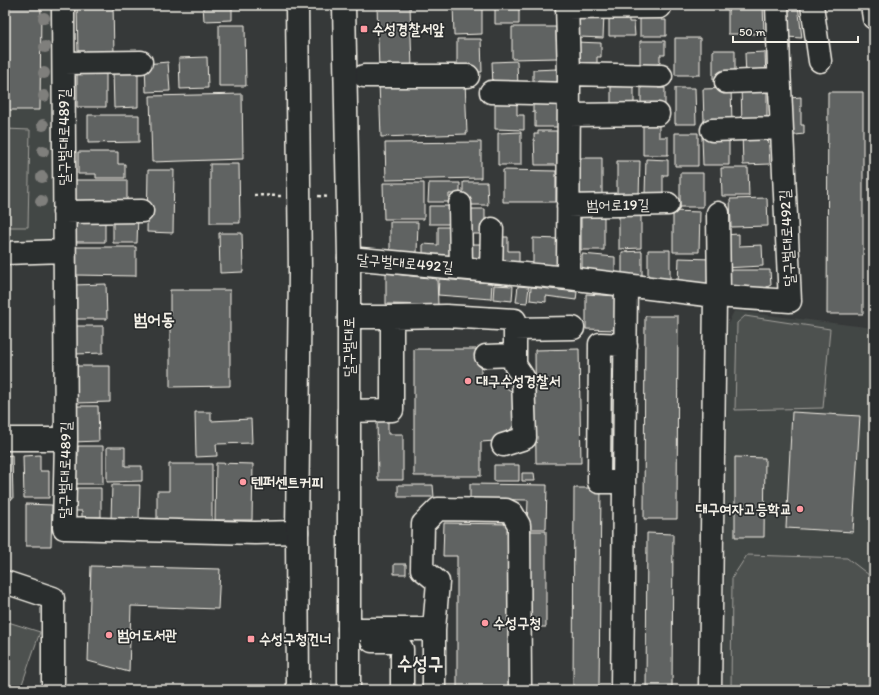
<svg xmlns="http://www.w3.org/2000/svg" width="879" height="695" viewBox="0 0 879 695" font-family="Itim,'Poor Story',sans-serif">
  <rect width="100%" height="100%" fill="#363939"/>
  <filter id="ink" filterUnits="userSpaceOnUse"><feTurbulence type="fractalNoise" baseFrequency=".025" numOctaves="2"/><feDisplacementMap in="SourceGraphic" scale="8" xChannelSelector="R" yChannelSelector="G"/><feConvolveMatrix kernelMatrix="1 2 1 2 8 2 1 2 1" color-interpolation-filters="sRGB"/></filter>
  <g filter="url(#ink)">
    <path fill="#434645" d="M5,5H53L51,244L5,245Z
      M734,311L874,328V690H723L728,324Z"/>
    <path fill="#4e514f" stroke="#a1a19c" d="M5,129L30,130L28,227H5Z
      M745,316L830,329L823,408L735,410L737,323Z
      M747,555L847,558L869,575V690H731L732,578Z
      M5,621L40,632L20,690H5Z"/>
    <path fill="#616362" stroke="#f4f1e8" d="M5,5H41L40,110H5Z
      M77,5H113L114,54L78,55Z
      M203,5H232V20L204,21Z
      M377,5H410L412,69L379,71Z
      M453,5H482V34L454,35Z
      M495,5H519V24H495Z
      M728,5H763L764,34H728Z
      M786,5H798L802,38L786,37Z
      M640,11H662V20H666V36H640Z
      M609,12H629V22H634L635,36H609Z
      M579,13L604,14L603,38L579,37Z
      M219,25H245L246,86H219Z
      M512,27H556L557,58L512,59Z
      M675,38H700V75H675Z
      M457,39H481L482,72H457Z
      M640,41H665V55H660V63H658V72H640Z
      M576,42L601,43V57H597V69H576Z
      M713,50H735V79H713Z
      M765,52L766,77L746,78L745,53Z
      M207,57L208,88L180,89L179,58Z
      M517,61L518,87L493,88L492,62Z
      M168,62L170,91L146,92L145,64Z
      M557,69L558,89H533V70Z
      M113,70H138V107L114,108Z
      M106,73V107H77V74Z
      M465,80L467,134L381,137L379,82Z
      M641,81H658V88H665V110H641Z
      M611,82H634V109H611Z
      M741,84H767V126L742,127Z
      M675,88H695L696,124H675Z
      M731,88L732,122L704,123L703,89Z
      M828,92H863V314H827Z
      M242,94L243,159L152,162L150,96Z
      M495,97H517V115H524V130L495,129Z
      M801,97V125H804V134L788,136L789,98Z
      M533,102H558V127H535V112H533Z
      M88,115H139V142L88,143Z
      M643,121H659V137H668V155H643Z
      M538,131H557L558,165H535L534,134H538Z
      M768,131L770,164L743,165L742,132Z
      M521,132V165H498V133Z
      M675,133H698V166H675Z
      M729,136V165H703L702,137Z
      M481,142V178L386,180L385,143Z
      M78,152H118V164H125V178H96V174H78Z
      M576,158H602V198H576Z
      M646,159L668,160V175H663V194H645Z
      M617,161H640L639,197H617Z
      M210,164H239L240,223H210Z
      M721,168H748L749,196H722Z
      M148,170H174L173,233L147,232Z
      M503,170L556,171V202H503Z
      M680,173H703V207H680Z
      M75,180H127V208H75Z
      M463,182H487L488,205H463Z
      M383,183H424V219H384Z
      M429,183H460V194H449V202H428Z
      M767,198L768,226L731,227L730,199Z
      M429,206H450V224H429Z
      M464,209H485V224L490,234H464Z
      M673,211L700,212L699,252H673Z
      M619,212H641V248L619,249Z
      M113,214L138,215L137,243H113Z
      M75,216H105V242H75Z
      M581,217H604V250H581Z
      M390,222H418L417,253H390Z
      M438,227H452L451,261L423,257V244L438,245Z
      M219,233H242L243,272L220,273Z
      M739,234V246L762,245L763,266L723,268L721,235Z
      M495,237H508V251H519V268L495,263Z
      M533,238L559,239V262L548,270H533Z
      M464,239H472V244H489L490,265L464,260Z
      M75,247H136V276L75,275Z
      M648,250H670V281H648Z
      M642,251V280H622V252Z
      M582,254L615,257V280L594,278L582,267Z
      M679,258L711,259L710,285L678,284Z
      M724,270H770L771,285L757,292L724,288Z
      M386,273L437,279L438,305L386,304Z
      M439,279L492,283L491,299L438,295Z
      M106,284L107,319H74L73,285Z
      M494,285L513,286L512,301L493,299Z
      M518,286L529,287L527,303L516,302Z
      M531,287L577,292L576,300L546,296V302L530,300Z
      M170,290H230V386L170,387Z
      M586,294L617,296V330L586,329Z
      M645,316H678L677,519H644Z
      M75,326H103V353L75,354Z
      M414,349H481V380L498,382L511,391L516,401L517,413L513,426L508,433L495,441L481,442V476H414Z
      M579,349L581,463H536L535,350Z
      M76,366H110V402L76,403Z
      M73,406H98L99,441L73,442Z
      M195,412H211V421L251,419L252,443L216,444L217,456L196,457Z
      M792,412L860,416L853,532L786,528Z
      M377,421H388V434H403V480H378Z
      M78,446H103V484H72V456H78Z
      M107,447H125V466H142V481L107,482Z
      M12,455L13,499L5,500V456Z
      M40,455V471H49V498H24L23,456Z
      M735,457L765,458L764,537H735Z
      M216,463L253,464L252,520H215Z
      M169,464H212V524H157V491H169Z
      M494,465H519V481H494Z
      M522,473H534L535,481H522Z
      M470,484L547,485L546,529H527L528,500L470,499Z
      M112,485H140L139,520L111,519Z
      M398,485H433L434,497H398Z
      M73,488H101V517H82V511H73Z
      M574,488H601L599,690H573Z
      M26,504L52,505L51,546H26Z
      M5,508H8L9,545H5Z
      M444,523L513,524V690H457V556H443Z
      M523,531H546V627H524Z
      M647,533L673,534L672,690H646Z
      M394,564H406V574H394Z
      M91,566L220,569L218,609L131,606L129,672L88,661Z"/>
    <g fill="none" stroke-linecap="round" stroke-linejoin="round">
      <g stroke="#f4f1e8" stroke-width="25">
        <path id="minor" d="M63,5L66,439L64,528L255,533L297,532
          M567,5L569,74L568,278
          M812,5L820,61
          M872,5L874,18
          M567,8L660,7
          M64,63L141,62
          M569,74L661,76
          M364,76H468
          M726,82L779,80
          M491,92L569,94
          M569,115L658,114
          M712,130L781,128
          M460,204L461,268
          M568,206L668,204
          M64,212L142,211
          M718,213L719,296
          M5,253L64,251
          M349,258L568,278L715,296L790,301L779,67L777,5
          M491,271L492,229
          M349,317H392
          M515,329L573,328
          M486,356L515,355
          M349,411L392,410V317L446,316L515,320V365L523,377L525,438L503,445
          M5,439H66
          M624,482H599L600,344L626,345
          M5,582L53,598V690
          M349,629H434L438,582L422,569L423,524L438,509L506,510L512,513L519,525L520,690
          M434,629V690
          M372,641H397L402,649V690
          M622,690L626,285
          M710,690L715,296"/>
      </g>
      <g stroke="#f4f1e8" stroke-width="25">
        <path id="major" d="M297,5L300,272L297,532L298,690
          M344,5L349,258V690"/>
      </g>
      <path stroke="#f4f1e8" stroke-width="2.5" stroke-dasharray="3 3" stroke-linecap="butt" d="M254,195L281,196
        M318,196L329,197"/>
      <use href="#minor" stroke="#2a2d2e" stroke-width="22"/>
      <use href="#major" stroke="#2a2d2e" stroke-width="22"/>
    </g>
    <g fill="#7f7f7c">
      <circle cx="44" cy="18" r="6"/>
      <circle cx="45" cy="47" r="6"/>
      <circle cx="44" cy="73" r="6"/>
      <circle cx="44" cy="96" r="6"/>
      <circle cx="43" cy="125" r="6"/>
      <circle cx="43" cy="151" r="6"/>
      <circle cx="42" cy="177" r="6"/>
      <circle cx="41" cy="201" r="6"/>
    </g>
  </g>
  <g fill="#ff9aa2" stroke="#2a2d2e" stroke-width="1.5">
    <rect x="360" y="25" width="8" height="8" rx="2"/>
    <circle cx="468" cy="381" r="4"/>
    <circle cx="243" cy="482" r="4"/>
    <circle cx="800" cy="509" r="4"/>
    <circle cx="485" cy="623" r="4"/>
    <circle cx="109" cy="635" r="4"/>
    <rect x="247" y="635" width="8" height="8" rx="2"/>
  </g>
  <g text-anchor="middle" stroke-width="3.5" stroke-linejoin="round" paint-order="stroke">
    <g font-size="15" font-weight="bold" fill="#f4f1e8" stroke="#2a2d2e" text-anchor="start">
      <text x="372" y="34">수성경찰서앞</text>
      <text x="476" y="386">대구수성경찰서</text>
      <text x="251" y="487">텐퍼센트커피</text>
      <text x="792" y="514" text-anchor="end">대구여자고등학교</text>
      <text x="493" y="628">수성구청</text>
      <text x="117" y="640">범어도서관</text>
      <text x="259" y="644">수성구청건너</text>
    </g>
    <g font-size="15" fill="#f4f1e8" stroke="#2a2d2e">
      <text transform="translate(64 137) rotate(-90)" y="5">달구벌대로489길</text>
      <text transform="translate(618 205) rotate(-1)" y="5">범어로19길</text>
      <text transform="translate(787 238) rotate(-93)" y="5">달구벌대로492길</text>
      <text transform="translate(405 263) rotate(5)" y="5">달구벌대로492길</text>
      <text transform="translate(349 347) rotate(-90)" y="5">달구벌대로</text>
      <text transform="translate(65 470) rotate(-89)" y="5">달구벌대로489길</text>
    </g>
    <g font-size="17" font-weight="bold" fill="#f4f1e8" stroke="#2a2d2e">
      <text x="154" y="325">범어동</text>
    </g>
    <g font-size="19" font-weight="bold" fill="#f4f1e8" stroke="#2a2d2e">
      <text x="420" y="670">수성구</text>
    </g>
  </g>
  <rect width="879" height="695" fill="none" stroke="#2a2d2e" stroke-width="20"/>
  <rect x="10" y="10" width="859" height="675" fill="none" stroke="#f4f1e8" stroke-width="1.5" filter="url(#ink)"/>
  <path d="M733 36v6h125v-6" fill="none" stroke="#f4f1e8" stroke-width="2"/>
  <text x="739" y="36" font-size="12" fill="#f4f1e8" stroke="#2a2d2e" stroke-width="3" paint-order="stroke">50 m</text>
</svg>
